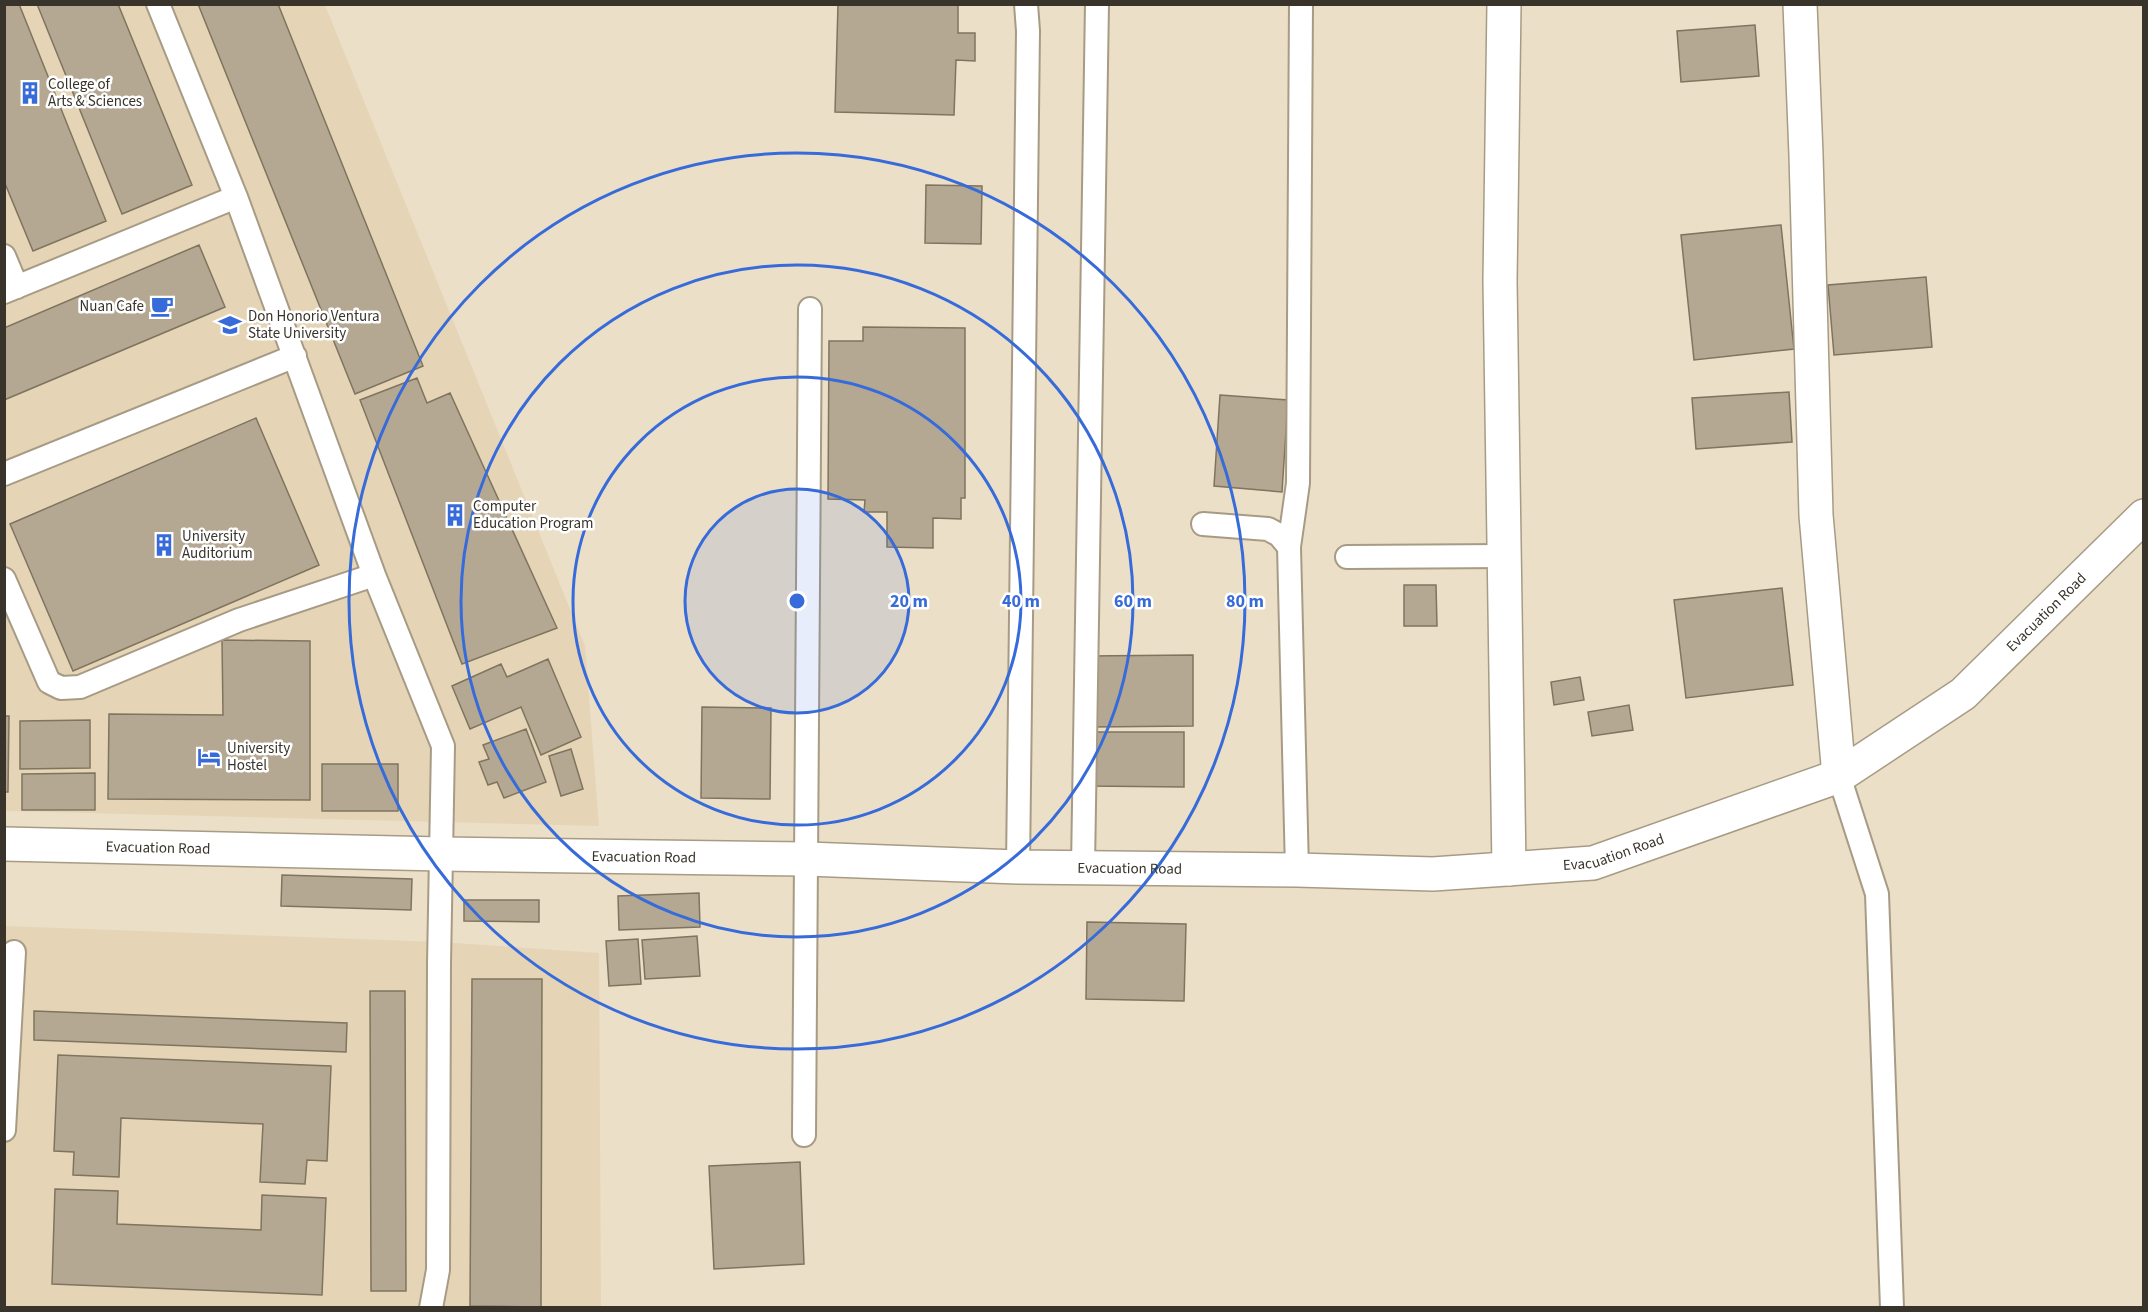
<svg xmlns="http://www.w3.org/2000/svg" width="2148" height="1312" viewBox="0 0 2148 1312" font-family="'Source Sans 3',sans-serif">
  <rect width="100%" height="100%" fill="#ebdfc7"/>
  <path fill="#e5d5b6" d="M5,5H325L585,646L599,826L5,811Z
    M5,926L440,942L599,953L601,1307L5,1308Z"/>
  <path fill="#b4a892" stroke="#7f745f" stroke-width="1.5" d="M4,4H19L106,221L33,251L4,181Z
    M37,4H118L192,185L122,214Z
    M198,4H278L423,366L355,394Z
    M838,4H958V33H975V61L956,60L954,115L835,112Z
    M1755,25L1759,76L1681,82L1677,31Z
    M926,185L982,186L981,244L925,243Z
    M1781,225L1794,349L1694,360L1681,235Z
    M199,245L225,307L4,400V328Z
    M1926,277L1932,347L1834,355L1828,285Z
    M863,327L965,328V498H961V519L933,518V548L887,547V512H864L865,500L828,499L829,341H863Z
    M417,378L427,403L450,393L557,628L462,664L360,400Z
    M1789,392L1792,442L1696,449L1692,398Z
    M1220,395L1288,400L1282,492L1214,486Z
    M256,418L319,565L73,671L10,524Z
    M1404,585H1436L1437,626H1404Z
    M1782,588L1793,685L1686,698L1674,600Z
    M222,640L310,641V800L108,799L109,714L223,715Z
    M1193,655V726L1090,727L1088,656Z
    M548,659L581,737L541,755L521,707L470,729L452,686L501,664L507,677Z
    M1580,677L1584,700L1554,705L1551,682Z
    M1629,705L1633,730L1592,736L1588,712Z
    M702,707L771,708L770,799L701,798Z
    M4,716H9L8,792H4Z
    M90,720V768L20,769V721Z
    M526,729L546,782L504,798L497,782L488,785L479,762L489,759L483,745Z
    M1088,732H1184V787L1088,786Z
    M571,749L583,789L561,796L549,756Z
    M322,764H398V811H322Z
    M95,773V810H22V774Z
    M282,875L412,879L411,910L281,906Z
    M699,893L700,927L619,930L618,896Z
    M464,900H539V922L464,921Z
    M1087,922L1186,924L1184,1001L1086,999Z
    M697,936L700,976L645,979L642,940Z
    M638,939L641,984L609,986L606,941Z
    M472,979H542L541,1307L470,1306Z
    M370,991H405L406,1291H371Z
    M34,1011L347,1023L346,1052L34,1040Z
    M58,1055L331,1066L327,1161L307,1160L305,1184L260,1182L263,1124L121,1118L119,1177L73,1175L74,1152L54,1151Z
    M800,1162L804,1264L714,1269L709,1166Z
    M55,1189L118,1191L117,1224L261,1230L262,1195L326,1198L322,1295L52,1284Z"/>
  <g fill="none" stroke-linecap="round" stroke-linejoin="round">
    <g stroke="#a79b85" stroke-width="26">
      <path id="lane" d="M158,4L236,197L374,575L443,746L439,964L438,1270L431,1308
        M4,256L17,287
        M4,292L236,197
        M4,474L295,356
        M1203,524L1268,529L1279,535L1289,547L1297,870
        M1289,547L1298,483L1301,4
        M1347,557L1505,556
        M4,579L49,682L61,688L80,687L239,620L374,575
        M1839,776L1877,894L1892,1308
        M1018,867L1028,31L1026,4
        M1083,867L1097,4
        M4,1130L14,952
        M804,1135L810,309"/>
    </g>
    <g stroke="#a79b85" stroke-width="36">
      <g id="street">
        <path d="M1504,4L1500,281L1509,869"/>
        <path d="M1800,4L1806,155L1816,515L1839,776"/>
        <path id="s1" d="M4,844L441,854L807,859L1018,867L1297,870L1433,874L1593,863L1839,776L1963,694L2144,516"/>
      </g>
    </g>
    <use href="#lane" stroke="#fff" stroke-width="22"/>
    <use href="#street" stroke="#fff" stroke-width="33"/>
  </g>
  <circle cx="797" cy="601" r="112" fill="#376bda" fill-opacity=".12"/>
  <g fill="none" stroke="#376bda" stroke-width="3">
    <circle cx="797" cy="601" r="112"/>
    <circle cx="797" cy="601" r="224"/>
    <circle cx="797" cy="601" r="336"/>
    <circle cx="797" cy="601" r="448"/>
  </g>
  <defs>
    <g id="building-bare" transform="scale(1.8)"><path d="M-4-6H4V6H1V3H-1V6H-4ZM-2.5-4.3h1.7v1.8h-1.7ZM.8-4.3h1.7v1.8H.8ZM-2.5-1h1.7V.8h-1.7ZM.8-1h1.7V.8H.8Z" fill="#376bda" stroke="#fff" stroke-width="2.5" paint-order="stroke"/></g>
    <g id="cafe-bare" transform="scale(1.8)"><path d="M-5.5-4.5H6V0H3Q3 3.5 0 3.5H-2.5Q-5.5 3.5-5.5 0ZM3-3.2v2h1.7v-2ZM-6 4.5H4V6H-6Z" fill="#376bda" stroke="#fff" stroke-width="2.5" paint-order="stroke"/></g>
    <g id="university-bare" transform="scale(1.8)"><path d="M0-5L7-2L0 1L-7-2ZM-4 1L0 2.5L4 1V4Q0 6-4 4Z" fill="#376bda" stroke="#fff" stroke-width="2.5" paint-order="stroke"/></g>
    <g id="hotel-bare" transform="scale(1.8)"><path d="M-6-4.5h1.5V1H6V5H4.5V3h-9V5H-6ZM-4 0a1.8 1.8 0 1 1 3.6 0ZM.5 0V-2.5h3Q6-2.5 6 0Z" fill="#376bda" stroke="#fff" stroke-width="2.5" paint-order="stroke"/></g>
  </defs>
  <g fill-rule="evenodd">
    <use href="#building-bare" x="30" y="93"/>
    <use href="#cafe-bare" x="162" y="306"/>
    <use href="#university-bare" x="230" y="325"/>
    <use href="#building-bare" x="455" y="515"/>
    <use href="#building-bare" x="164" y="545"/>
    <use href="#hotel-bare" x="209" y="757"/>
  </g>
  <g text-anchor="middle" stroke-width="5" stroke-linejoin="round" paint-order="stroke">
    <g font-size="15" fill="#39342b" stroke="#fff" text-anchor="start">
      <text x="48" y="89">College of<tspan x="48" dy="17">Arts &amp; Sciences</tspan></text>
      <text x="144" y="311" text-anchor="end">Nuan Cafe</text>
      <text x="248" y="321">Don Honorio Ventura<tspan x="248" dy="17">State University</tspan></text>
      <text x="473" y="511">Computer<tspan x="473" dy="17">Education Program</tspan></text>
      <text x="182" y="541">University<tspan x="182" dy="17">Auditorium</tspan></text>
      <text x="227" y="753">University<tspan x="227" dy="17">Hostel</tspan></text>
    </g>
    <g font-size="15" fill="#39342b" stroke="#fff">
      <text dy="5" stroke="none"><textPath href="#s1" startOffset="2116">Evacuation Road</textPath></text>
      <text dy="5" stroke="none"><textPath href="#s1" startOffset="154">Evacuation Road</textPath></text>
      <text dy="5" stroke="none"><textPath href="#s1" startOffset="1612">Evacuation Road</textPath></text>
      <text dy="5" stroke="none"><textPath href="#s1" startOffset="640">Evacuation Road</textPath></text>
      <text dy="5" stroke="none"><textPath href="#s1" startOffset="1126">Evacuation Road</textPath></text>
    </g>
  </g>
  <circle cx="797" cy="601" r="9" fill="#376bda" stroke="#fff" stroke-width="3"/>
  <g font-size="18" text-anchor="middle" font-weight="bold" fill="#376bda" stroke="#fff" stroke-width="5" stroke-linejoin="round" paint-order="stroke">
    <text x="909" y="607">20 m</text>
    <text x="1021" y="607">40 m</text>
    <text x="1133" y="607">60 m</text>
    <text x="1245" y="607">80 m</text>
  </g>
  <rect width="2148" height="1312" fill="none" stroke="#39342b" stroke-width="12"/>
</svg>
